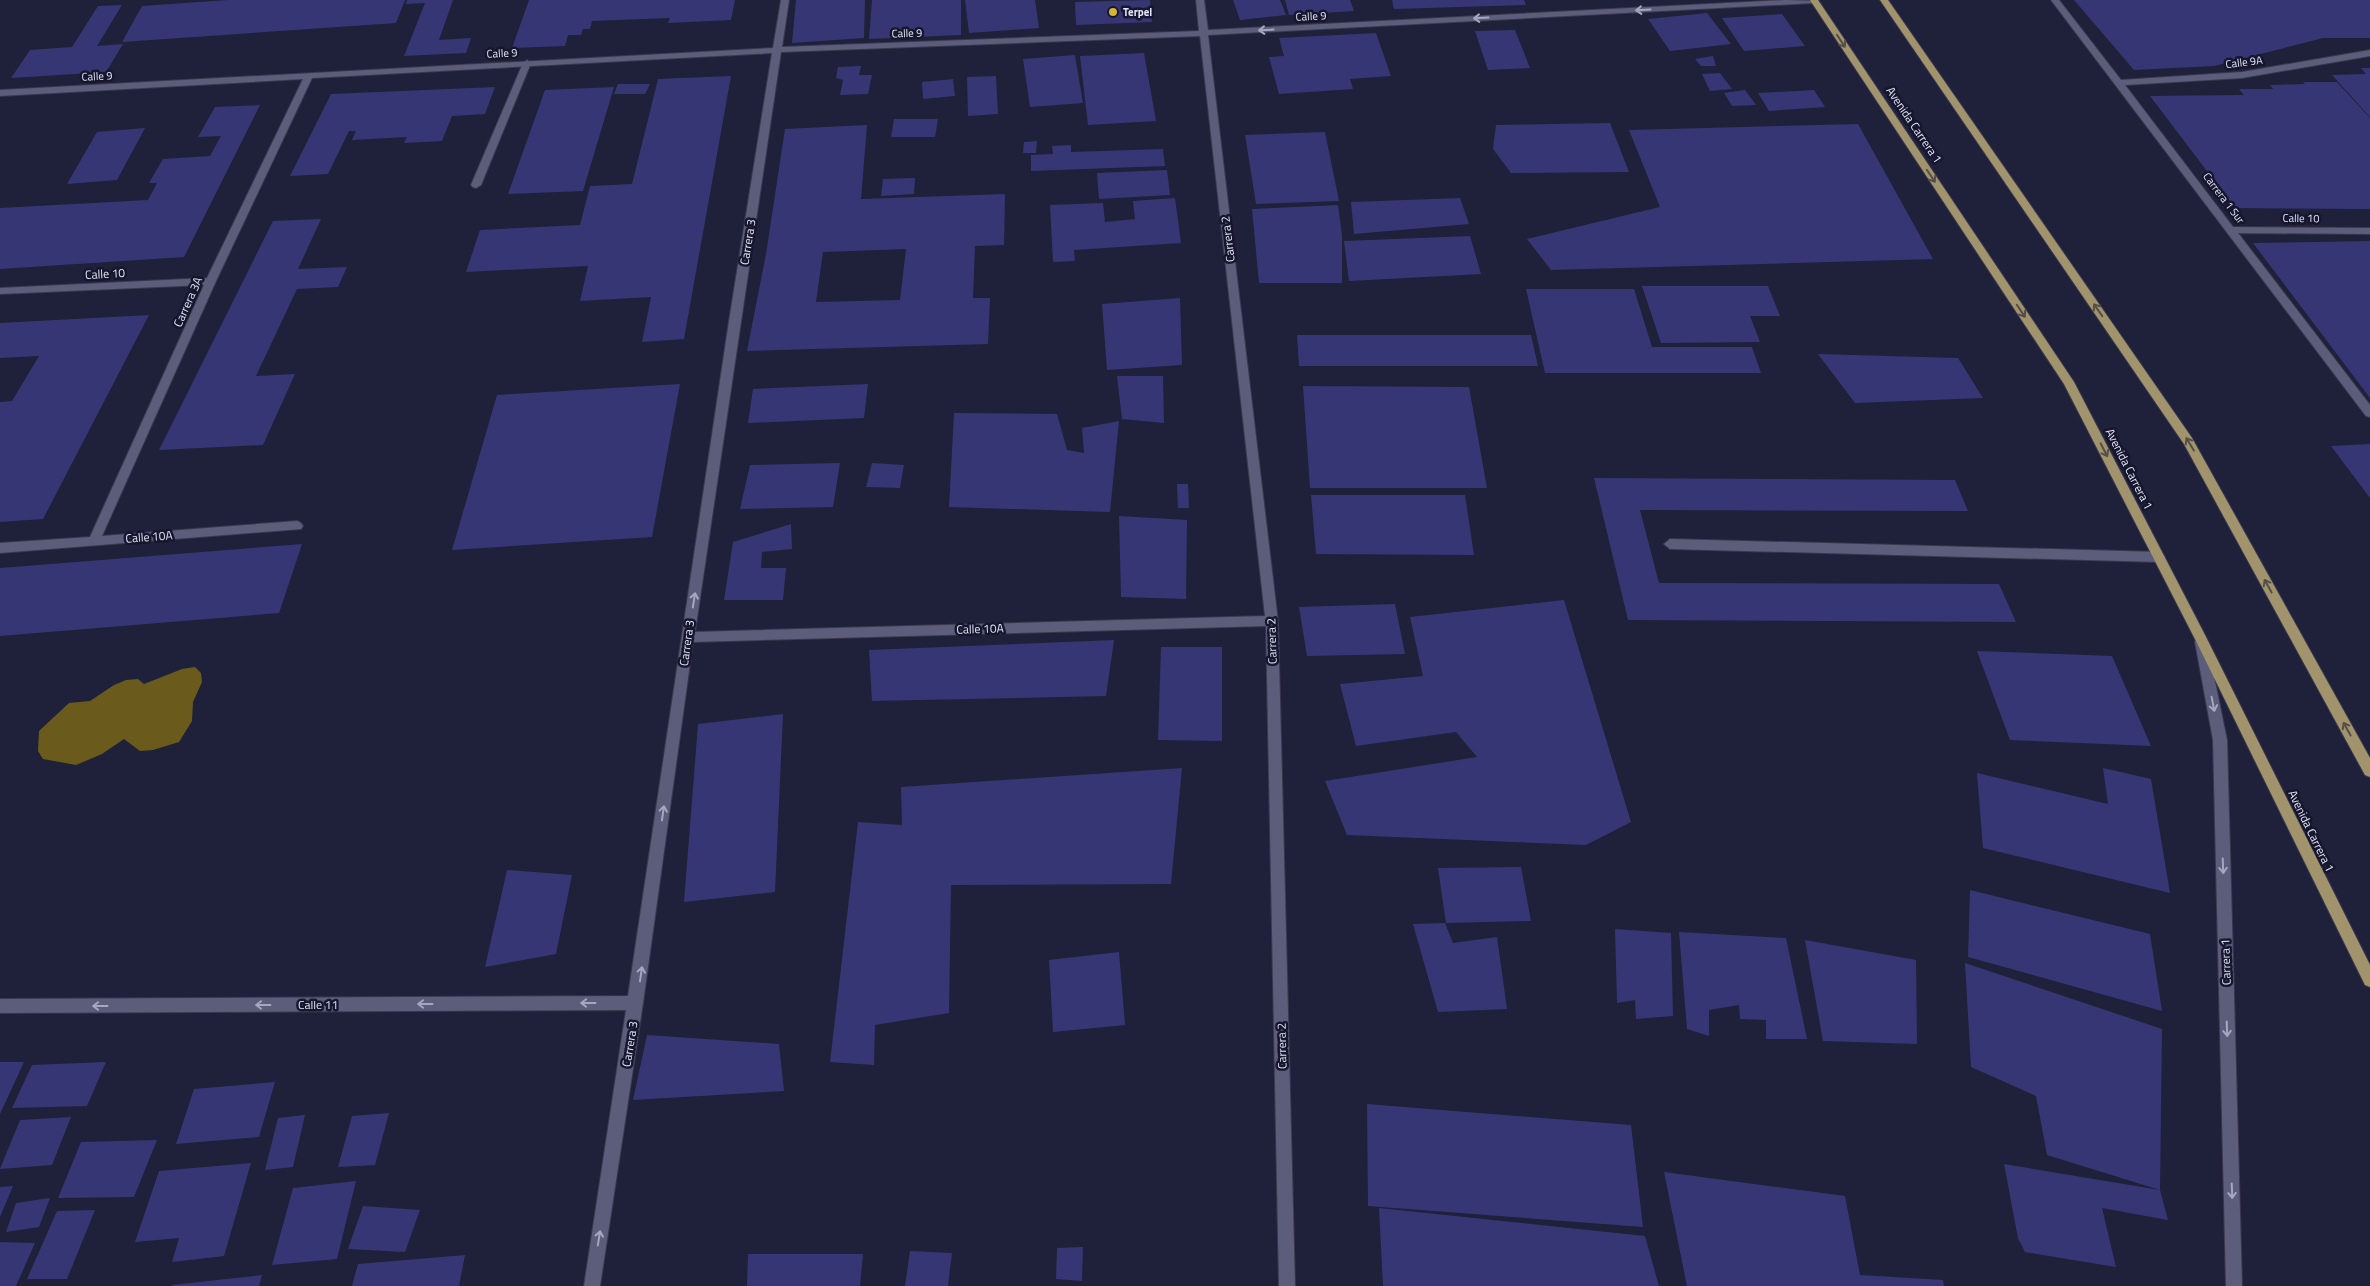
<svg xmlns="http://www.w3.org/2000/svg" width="2370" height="1286" viewBox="0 0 2370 1286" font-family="'Titillium Web',sans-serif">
  <rect width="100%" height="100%" fill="#1f2039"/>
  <path fill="#6a5b1d" d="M195,667L201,673L202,682L193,702L192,721L179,742L153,750L140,751L124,739L102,754L76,765L43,759L38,751L39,731L69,703L90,701L114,685L126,680L138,679L144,684L182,669Z"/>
  <path fill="#373674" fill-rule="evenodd" d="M228,0H405L396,23L122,42L142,6Z
    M407,0H453L439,40L471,38L466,53L404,56L425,3L406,4Z
    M529,0H735L731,20L668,23L670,18L592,21L590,29H583L581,35H568L565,46L512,48Z
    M796,0H865L864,38L792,43Z
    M872,0H961V35L869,39Z
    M965,0H1035L1039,28L969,33Z
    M1150,0L1152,22L1076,25L1075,2Z
    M1233,0H1280L1286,15L1240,20Z
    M1285,0H1350L1354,11L1289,15Z
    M1392,0H1524L1526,5L1394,9Z
    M2074,0H2370V38H2323L2214,66L2134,70Z
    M122,5L97,46L123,44L106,72L11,78L30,50L72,47L98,6Z
    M1707,13L1731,44L1670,51L1648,19Z
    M1782,14L1805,46L1744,51L1722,18Z
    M1515,30L1530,68L1488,70L1475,31Z
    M1376,33L1391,76L1350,79L1353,89L1279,94L1269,57L1284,56L1279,38Z
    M1144,53L1156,121L1088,125L1080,56Z
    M1075,55L1083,103L1030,107L1023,59Z
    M1713,56L1716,66H1701L1695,59Z
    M861,66L859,75H872L868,94L840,95L843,80L836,78L838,67Z
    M2361,68H2370V117L2332,75L2366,74Z
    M1720,73L1732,89L1710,91L1702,74Z
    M731,76L684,339L642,342L651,297L580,301L588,266L466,272L480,230L580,225L590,186L632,184L658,79Z
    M996,76L998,114L968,116L967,77Z
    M953,79L955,96L923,99L922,82Z
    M2303,82H2337L2370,118V209L2235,208L2150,96L2244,95L2239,89H2273L2270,85L2305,84Z
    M618,84H650L645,94H614Z
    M495,87L485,114L452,116L442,141L404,143L407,137L352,140L356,131H349L328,174L290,176L331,94Z
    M614,87L583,191L508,194L545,90Z
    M1745,90L1756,105L1732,106L1724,93Z
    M1814,90L1825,107L1769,111L1758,93Z
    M260,105L184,257L0,269V208L148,200L157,183H149L163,159L210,156L221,136L198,137L215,107Z
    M894,119H938L935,137H891Z
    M1610,123L1629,172L1511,173L1493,149L1496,125Z
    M1858,124L1933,259L1551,270L1527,239L1660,207L1629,130Z
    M867,125L861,199L1005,194L1004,245L975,246L973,298H990L988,344L747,351L766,254L785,129ZM906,249L900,300L816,302L823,252Z
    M145,128L117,180L67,184L97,132Z
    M1325,132L1339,201L1256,204L1245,135Z
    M1037,141L1036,153H1023L1024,142Z
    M1071,145V152L1163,149L1165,166L1031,171V155L1053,154L1052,146Z
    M1167,170L1170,195L1099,199L1097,173Z
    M915,178L914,194L881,196L883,179Z
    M1175,198L1181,243L1074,250L1075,261L1053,262L1050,205L1103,203L1105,222L1135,219L1133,201Z
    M1460,198L1469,224L1354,234L1351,202Z
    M1338,205L1342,235V283H1259L1252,209Z
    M321,219L298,269L347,267L338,287L297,289L256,376L295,374L263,445L159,450L273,221Z
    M1470,236L1481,274L1349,281L1344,241Z
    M2370,241V398L2253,243Z
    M1642,286H1768L1780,316H1750L1760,342L1661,343Z
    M1526,289H1634L1652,347H1752L1761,373H1545Z
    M1180,298L1182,365L1107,370L1102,304Z
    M149,315L43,519L0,522V402L12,401L39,356L0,358V323Z
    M1297,335H1531L1538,366H1299Z
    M1818,354L1958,358L1983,398L1855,403Z
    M1117,376H1163L1164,423L1122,419Z
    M680,384L652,537L452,550L497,395Z
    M868,384L864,418L748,423L753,389Z
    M1303,386L1469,387L1487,488H1310Z
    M954,413L1057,414L1067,450L1084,453L1082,428L1119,421L1110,512L949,507Z
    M2370,444V498L2331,446Z
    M840,463L833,507L740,509L750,465Z
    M872,463L904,465L900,488L866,487Z
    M1594,478L1955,480L1968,511L1640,510L1659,583L1999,584L2016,622L1628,620Z
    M1177,484H1188L1189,508H1178Z
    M1311,495H1465L1474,555L1316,554Z
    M1119,516L1187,520L1186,599L1121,597Z
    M791,524L792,549L762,552L761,568H786L783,600H724L733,542Z
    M302,544L279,613L0,636V568Z
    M1564,600L1631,822L1586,845L1347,835L1325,781L1477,757L1456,732L1356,746L1340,684L1423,676L1410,617Z
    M1395,604L1405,654L1307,656L1299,607Z
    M1114,640L1106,696L872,701L869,650Z
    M1161,647H1222V741L1158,740Z
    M1977,651L2112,656L2151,746L2010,740Z
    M783,714L775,892L684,902L698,724Z
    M1182,768L1171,884L951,885L949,1013L875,1025L874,1065L830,1062L858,822L902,825L901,787Z
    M2103,768L2151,779L2170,893L1983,848L1977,773L2108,804Z
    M1521,867L1531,921L1446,923L1438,868Z
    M507,870L572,875L556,954L485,967Z
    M1970,890L2150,934L2162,1011L1968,957Z
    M1445,923L1453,943L1497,937L1507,1009L1438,1012L1413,924Z
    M1615,929L1671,933L1673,1016L1636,1019L1635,1000L1617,1003Z
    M1679,932L1786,938L1807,1039H1766V1020L1740,1019L1739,1005L1709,1010V1036L1687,1029Z
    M1805,940L1916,960L1917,1044L1823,1041Z
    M1119,952L1125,1025L1053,1032L1049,960Z
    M1965,963L2162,1029L2160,1190L2047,1155L2036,1096L1971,1067Z
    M647,1035L779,1044L784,1091L633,1100Z
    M0,1062H24L0,1114Z
    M106,1062L87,1106L12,1108L32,1065Z
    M275,1082L259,1137L176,1144L194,1089Z
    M1367,1104L1631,1125L1643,1227L1368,1206Z
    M389,1113L375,1165L338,1167L352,1116Z
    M305,1115L293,1167L265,1170L278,1118Z
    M71,1117L52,1165L0,1169L20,1120Z
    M157,1140L134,1197L58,1198L81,1142Z
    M251,1163L224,1256L172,1262L179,1238L135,1242L159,1171Z
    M2004,1164L2160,1190L2168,1220L2102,1208L2116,1267L2025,1252L2018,1238Z
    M1664,1172L1845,1196L1860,1275L1943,1280L1944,1286H1687Z
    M356,1181L337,1259L272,1265L293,1188Z
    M13,1186L0,1217V1187Z
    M50,1198L39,1227L6,1232L16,1203Z
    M363,1206L420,1210L405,1252L348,1249Z
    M1379,1208L1645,1236L1659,1286H1383Z
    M95,1210L67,1279H27L57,1211Z
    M0,1242L35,1243L16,1286H0Z
    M1083,1247L1082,1281L1056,1279L1057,1248Z
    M910,1251L952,1253L948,1286H905Z
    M748,1254H863L860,1286H747Z
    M465,1255L459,1286H352L358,1264Z
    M262,1275L259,1286H172V1285Z"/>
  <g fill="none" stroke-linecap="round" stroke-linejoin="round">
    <g stroke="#39394e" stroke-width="2">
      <path id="service" d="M527,60L531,63L481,185L476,188L473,187L471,185L523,63Z
        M1670,539L2159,552L2165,557L2159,562L1670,549L1664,544Z"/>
    </g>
    <g stroke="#39394e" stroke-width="2">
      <path id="minor" d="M781,0H789L782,47L1199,31L1196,0H1204L1208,30L1786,0L1818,1L1814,3L1208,35L1278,621L1295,1286H1279L1266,626L693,642L643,1003L600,1286H584L626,1010L0,1013V999L628,996L729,321L772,53L312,78L216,281L102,536L297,521L301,523L303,526L301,529L0,553V543L90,537L204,285L0,294V288L207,278L303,79L0,96V90L773,48ZM1200,36L1265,616L695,632L781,52Z
        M2051,0H2059L2121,80L2242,72L2370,50V56L2242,78L2125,85L2233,227L2370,228V234L2238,233L2370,405V417L2366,416Z
        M2201,637L2205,638L2207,642L2227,740L2242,1286H2226L2213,740L2195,642L2197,638Z"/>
    </g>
    <g stroke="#39394e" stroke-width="2">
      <path id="primary" d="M1810,0H1818L2074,382L2205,635L2370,965V987L2365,985L2196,641L2064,384Z
        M1880,0H1888L2192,438L2370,758V777L2365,775L2184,444Z"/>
    </g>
    <use href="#service" fill="#5b5d7b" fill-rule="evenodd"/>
    <use href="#minor" fill="#5b5d7b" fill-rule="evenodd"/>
    <use href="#primary" fill="#a1946d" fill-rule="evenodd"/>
  </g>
  <defs><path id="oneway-shaft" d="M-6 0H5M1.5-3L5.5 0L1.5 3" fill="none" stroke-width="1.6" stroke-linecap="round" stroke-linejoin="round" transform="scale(1.25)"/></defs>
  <g stroke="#a5a7bf">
    <use href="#oneway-shaft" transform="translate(1643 10) rotate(177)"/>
    <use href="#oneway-shaft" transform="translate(1481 18) rotate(177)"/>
    <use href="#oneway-shaft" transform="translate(1266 30) rotate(177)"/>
    <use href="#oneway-shaft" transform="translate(694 600) rotate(-81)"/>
    <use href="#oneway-shaft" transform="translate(2213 704) rotate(79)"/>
    <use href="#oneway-shaft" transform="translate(663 813) rotate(-82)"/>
    <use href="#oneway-shaft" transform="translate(2223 866) rotate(88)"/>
    <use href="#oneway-shaft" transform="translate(641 974) rotate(-82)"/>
    <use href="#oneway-shaft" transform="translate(588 1003) rotate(180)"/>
    <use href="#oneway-shaft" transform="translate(425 1004) rotate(180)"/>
    <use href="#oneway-shaft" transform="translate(263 1005) rotate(180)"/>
    <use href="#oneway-shaft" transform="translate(100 1006) rotate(180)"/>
    <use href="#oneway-shaft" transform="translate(2227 1029) rotate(88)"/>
    <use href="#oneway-shaft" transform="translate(2232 1191) rotate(88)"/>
    <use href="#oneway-shaft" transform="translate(599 1238) rotate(-81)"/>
  </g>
  <g stroke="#554f4a">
    <use href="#oneway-shaft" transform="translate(1841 41) rotate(56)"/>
    <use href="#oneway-shaft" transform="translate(1931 176) rotate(56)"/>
    <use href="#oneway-shaft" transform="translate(2098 310) rotate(-125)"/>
    <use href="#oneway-shaft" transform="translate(2021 311) rotate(56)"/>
    <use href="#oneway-shaft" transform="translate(2190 444) rotate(-121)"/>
    <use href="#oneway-shaft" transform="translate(2104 450) rotate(63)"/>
    <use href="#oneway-shaft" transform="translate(2268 586) rotate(-119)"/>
    <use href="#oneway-shaft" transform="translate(2347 729) rotate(-119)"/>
  </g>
  <circle fill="#d4b635" stroke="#16162e" stroke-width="2" cx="1113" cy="12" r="5"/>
  <g text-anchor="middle" stroke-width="5" stroke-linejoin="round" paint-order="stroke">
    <g font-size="11" font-weight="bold" fill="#e2e4f6" stroke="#16162e" text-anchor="start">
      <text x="1123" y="16">Terpel</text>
    </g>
    <g font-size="11" fill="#e2e4f6" stroke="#16162e">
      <text transform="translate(1311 16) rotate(-3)" y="4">Calle 9</text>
      <text transform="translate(907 33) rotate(-2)" y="4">Calle 9</text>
      <text transform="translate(502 53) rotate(-3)" y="4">Calle 9</text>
      <text transform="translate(2244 62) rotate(-7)" y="4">Calle 9A</text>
      <text transform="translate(97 76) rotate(-3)" y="4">Calle 9</text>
      <text transform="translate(2224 198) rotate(53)" y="4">Carrera 1 Sur</text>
      <text transform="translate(2301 218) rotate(1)" y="4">Calle 10</text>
    </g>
    <g font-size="12" fill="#e2e4f6" stroke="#16162e">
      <text transform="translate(1914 125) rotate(56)" y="4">Avenida Carrera 1</text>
      <text transform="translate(1228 239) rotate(-97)" y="4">Carrera 2</text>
      <text transform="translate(748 242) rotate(-81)" y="4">Carrera 3</text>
      <text transform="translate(105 274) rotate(-3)" y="4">Calle 10</text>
      <text transform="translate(188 302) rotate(-66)" y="4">Carrera 3A</text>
      <text transform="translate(2129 469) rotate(63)" y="4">Avenida Carrera 1</text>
      <text transform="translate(149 537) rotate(-4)" y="4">Calle 10A</text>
      <text transform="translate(980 629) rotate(-2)" y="4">Calle 10A</text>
      <text transform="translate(1272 641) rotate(-92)" y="4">Carrera 2</text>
      <text transform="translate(687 643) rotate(-82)" y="4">Carrera 3</text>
      <text transform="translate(2311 831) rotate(64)" y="4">Avenida Carrera 1</text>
      <text transform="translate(2226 962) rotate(-92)" y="4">Carrera 1</text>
      <text x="318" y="1009">Calle 11</text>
      <text transform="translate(630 1044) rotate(-81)" y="4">Carrera 3</text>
      <text transform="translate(1282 1046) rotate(-91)" y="4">Carrera 2</text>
    </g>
  </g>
</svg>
